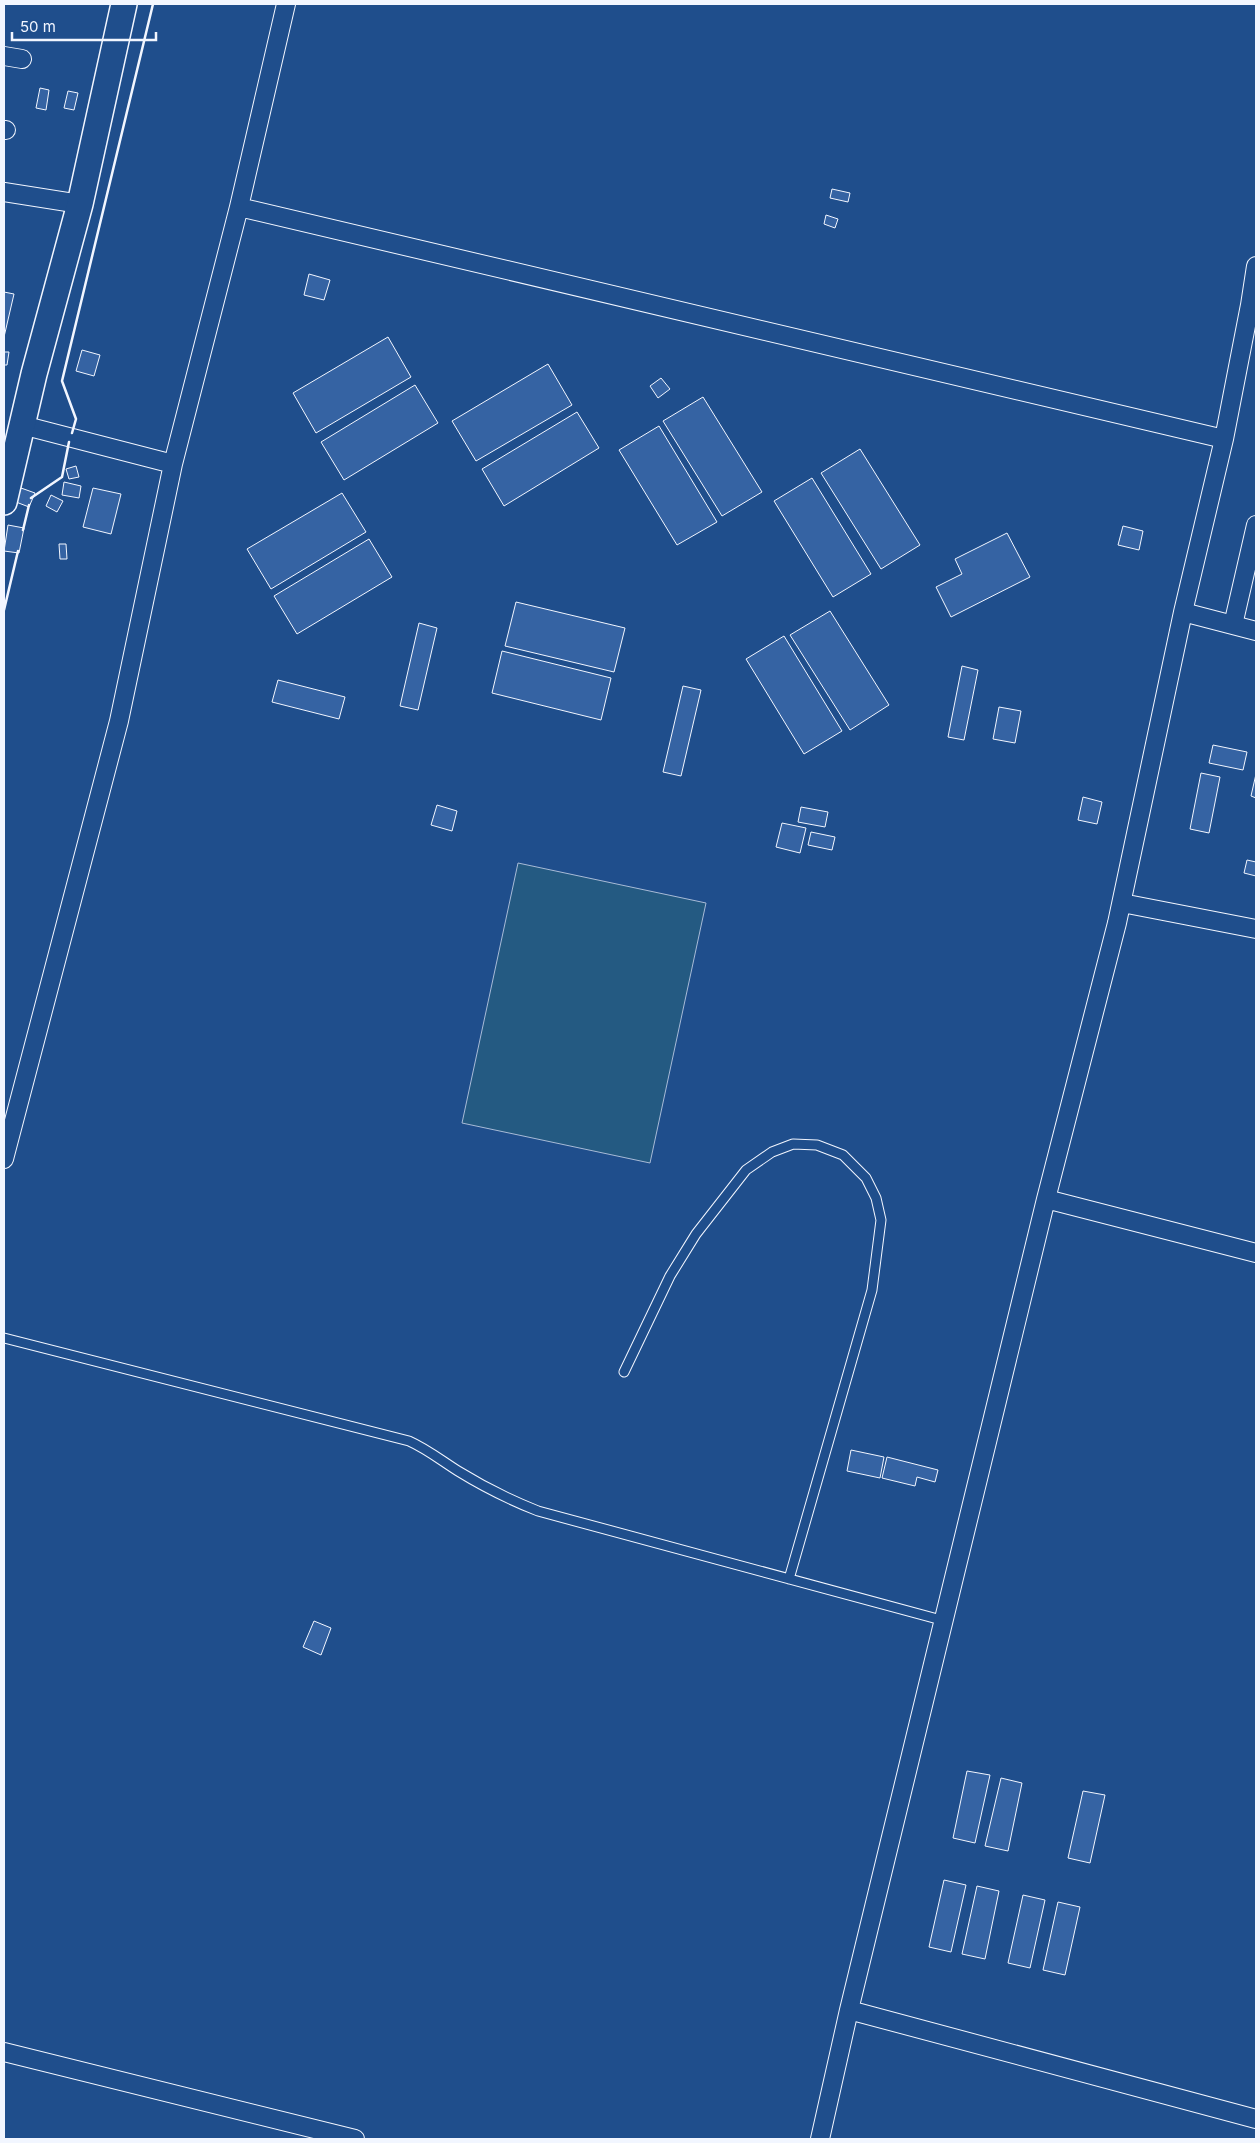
<svg xmlns="http://www.w3.org/2000/svg" width="1260" height="2143" viewBox="0 0 1260 2143" font-family="Inter,sans-serif">
  <rect width="100%" height="100%" fill="#1f4e8c"/>
  <path fill="#245a82" stroke="#a8bbd7" d="M518,863L706,903L650,1163L462,1123Z"/>
  <path fill="#3563a3" stroke="#f2f6ff" d="M40,88L49,90L46,110L36,108Z
    M68,91L78,93L74,110L64,108Z
    M832,189L850,193L848,202L830,198Z
    M826,215L838,219L835,228L824,224Z
    M309,274L330,280L324,300L304,295Z
    M4,292L14,294L4,337Z
    M388,337L411,377L316,433L293,393Z
    M82,350L100,355L94,376L76,371Z
    M4,352H9L7,365H4Z
    M548,364L572,405L476,461L452,421Z
    M661,378L670,389L658,398L650,386Z
    M415,385L438,423L344,480L321,442Z
    M703,397L762,492L722,516L663,421Z
    M577,412L599,448L504,506L482,469Z
    M659,426L717,522L677,545L619,450Z
    M860,449L920,545L881,569L821,473Z
    M76,466L79,477L69,479L66,469Z
    M812,478L871,574L833,597L774,501Z
    M64,482L81,486L79,498L62,495Z
    M21,488L35,493L29,507L16,502Z
    M93,488L121,494L111,534L83,527Z
    M342,493L366,532L271,589L247,549Z
    M51,495L63,501L57,512L46,506Z
    M8,525L24,528L19,553L4,551Z
    M1123,526L1143,531L1139,550L1118,545Z
    M1007,533L1030,577L951,617L936,587L962,574L955,559Z
    M369,539L392,577L297,634L274,596Z
    M59,544H66L67,559H60Z
    M516,602L625,628L614,672L505,646Z
    M830,611L889,705L850,730L790,635Z
    M419,623L437,628L418,710L400,706Z
    M784,636L842,731L804,754L746,659Z
    M502,651L611,678L601,720L492,693Z
    M962,666L978,670L964,740L948,737Z
    M278,680L345,697L339,719L272,702Z
    M683,686L701,690L681,776L663,772Z
    M999,707L1021,711L1015,743L993,739Z
    M1213,745L1247,752L1243,770L1209,763Z
    M1201,773L1220,777L1209,833L1190,829Z
    M1256,774V798L1251,796Z
    M1083,797L1102,802L1097,824L1078,820Z
    M437,805L457,811L452,831L431,825Z
    M801,807L828,812L825,827L798,822Z
    M782,823L806,828L800,853L776,847Z
    M811,832L835,837L832,850L808,845Z
    M1247,860L1256,862V876L1244,873Z
    M851,1450L884,1457L880,1478L847,1471Z
    M887,1457L938,1470L935,1482L917,1477L915,1486L882,1478Z
    M314,1621L331,1628L321,1655L303,1647Z
    M967,1771L990,1775L975,1843L953,1838Z
    M1001,1778L1022,1783L1008,1851L985,1846Z
    M1083,1791L1105,1795L1090,1863L1068,1858Z
    M944,1880L966,1885L951,1952L929,1947Z
    M977,1886L999,1891L985,1959L962,1954Z
    M1023,1895L1045,1900L1030,1968L1008,1963Z
    M1058,1902L1080,1907L1065,1975L1043,1970Z"/>
  <g fill="none" stroke-linecap="round" stroke-linejoin="round">
    <g stroke="#f2f6ff" stroke-width="11">
      <path id="lane" d="M4,1338L409,1441C427,1449 442,1461 458,1471C484,1487 510,1500 538,1511L945,1621
        M624,1372L670,1276L696,1234L746,1170L772,1152L793,1144L817,1145L843,1155L866,1178L876,1198L881,1220L872,1290L789,1579"/>
    </g>
    <g stroke="#f2f6ff" stroke-width="20">
      <path id="street" d="M4,56L22,59
        M4,130H6
        M4,192L80,204
        M239,207L1224,439
        M1250,305L1256,266
        M22,425L173,464
        M1183,612L1256,631
        M1233,625L1256,525
        M1122,903L1256,929
        M4,1159L119,721L173,464L239,207L286,4
        M1046,1199L1256,1253
        M849,2010L1256,2119
        M4,2052L355,2139
        M820,2139L849,2010L1046,1199L1117,923L1183,612L1224,439L1250,305L1256,306"/>
    </g>
    <g stroke="#f2f6ff" stroke-width="28">
      <path id="secondary" d="M4,502L34,374L80,204L124,4"/>
    </g>
    <use href="#lane" stroke="#1f4e8c" stroke-width="9"/>
    <use href="#street" stroke="#1f4e8c" stroke-width="18"/>
    <use href="#secondary" stroke="#1f4e8c" stroke-width="25"/>
    <path stroke="#f2f6ff" stroke-width="2.5" d="M72,433L76,419L62,381L153,4
      M31,498L62,477L69,442
      M23,530L29,505
      M4,610L18,551"/>
  </g>
  <rect width="1260" height="2143" fill="none" stroke="#f2f6ff" stroke-width="10"/>
  <path d="M12 32v8h144v-8" fill="none" stroke="#f2f6ff" stroke-width="2.5"/>
  <text x="20" y="32" font-size="15" fill="#f2f6ff" stroke="#1f4e8c" stroke-width="4" paint-order="stroke">50 m</text>
</svg>
